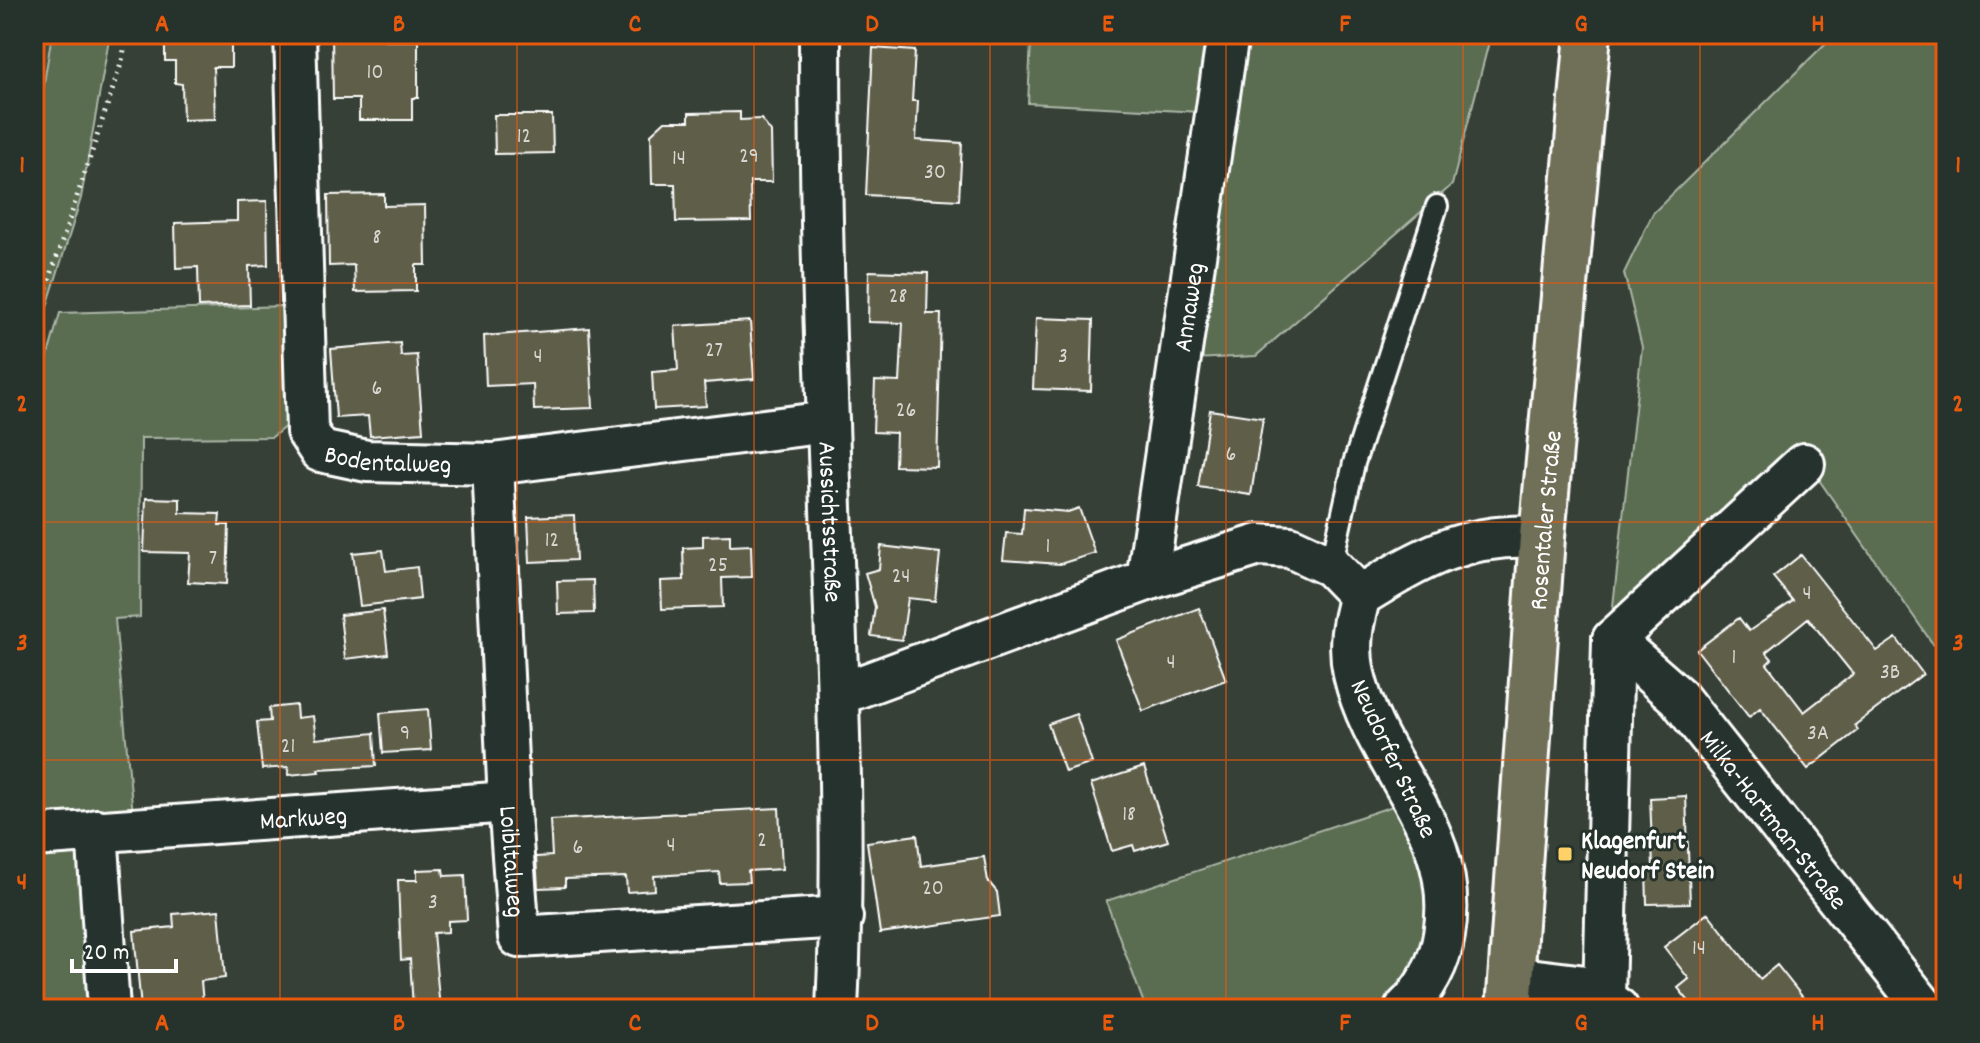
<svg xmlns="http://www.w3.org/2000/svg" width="1980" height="1043" viewBox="0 0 1980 1043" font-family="Dekko,sans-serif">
  <rect width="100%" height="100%" fill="#374036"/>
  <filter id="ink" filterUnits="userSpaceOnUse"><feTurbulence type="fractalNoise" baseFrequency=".0125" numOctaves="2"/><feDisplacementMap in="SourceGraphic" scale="16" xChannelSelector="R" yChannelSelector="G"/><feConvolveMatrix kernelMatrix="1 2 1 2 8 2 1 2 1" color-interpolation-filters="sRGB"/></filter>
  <g filter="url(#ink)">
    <path fill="#474d40" d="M34,34H52L34,143Z"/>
    <path fill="#5a6d51" stroke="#acb6a8" stroke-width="2" d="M52,34H110L81,198L34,348V144Z
      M1016,34H1211L1201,112L1028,103L1031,40Z
      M1242,34H1491L1452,185L1256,356L1194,359Z
      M1835,34H1946V663L1801,454L1611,624L1642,347L1624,273L1653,213Z
      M287,306L291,422L272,437L141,438L140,617L115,619L133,815L34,824V404L60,313Z
      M1396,805L1430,869L1434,927L1409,986L1384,1009H1146L1106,901Z
      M62,845L86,858L95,1009H34V847Z"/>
    <path fill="#5f5f4a" stroke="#fff" stroke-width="2" fill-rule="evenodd" d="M165,34H231V67H213L215,119L183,120L182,84L175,83V61H165Z
      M332,34H385V41H418V98H412V120H359V99H333Z
      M873,48L915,51L912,101H918L916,140L962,143L959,200L866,195Z
      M740,112V120L761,119L771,132L772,182H750L751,221L676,222L675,184H652L651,134L665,121H689V113Z
      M494,115H552L553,153L495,154Z
      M384,194V206L425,205L426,265H416V291L355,292L354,265L329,266L328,195Z
      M267,201L268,265L249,266L250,305L199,307L198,267L176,268L175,223L237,221V202Z
      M869,271L928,273L927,314H941L937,467L895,466L896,433L873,432L875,381L900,382L903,323L868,322Z
      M1036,318L1093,320L1091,391L1033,389Z
      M750,321L754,379L704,383L706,406L654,409L652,372L678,370L675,326Z
      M589,328L593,408L534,410L533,384L486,386L484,336Z
      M400,343L401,356L417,355L423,432L370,436L368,416L336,418L331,349Z
      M1210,410L1263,418L1251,495L1198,487Z
      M146,498L180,499V513L220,514L219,525H229L227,584L188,582L190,553L144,552Z
      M1024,508L1068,512L1079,508L1095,553L1060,564L1003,560L1006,533L1022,534Z
      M574,515L576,560L530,562L528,517Z
      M730,535V546L751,545L752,577L722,578L723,607L662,609L661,581L684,580L683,548L703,547V536Z
      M881,546L940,553L935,601L908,598L902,640L871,636L875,607L865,573L879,569Z
      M383,550L386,571L417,567L420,599L360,606L353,553Z
      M1801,555L1877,651L1896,638L1923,674L1855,725L1858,730L1808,769L1760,708L1749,717L1697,650L1739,618L1749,631L1793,601L1773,577ZM1808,618L1853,674L1804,712L1767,664L1772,659L1766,652Z
      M593,580L594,613L558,614L557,581Z
      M1199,608L1226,680L1143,711L1116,640Z
      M383,610L388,654L345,659L340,615Z
      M296,705L297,718L313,716L316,739L374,733L376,766L318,769L319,772L289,775L288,767L262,769L257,722L270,721L269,708Z
      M428,709L431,750L383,753L380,713Z
      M1076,714L1092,763L1065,772L1048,724Z
      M1144,767L1168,841L1135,851L1133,845L1112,851L1091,784Z
      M1686,796L1690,903L1647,904L1646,868H1653L1650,798Z
      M779,808L782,869L748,871L749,882L720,883L719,872L654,876L655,890L627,892L626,877L565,879V887L538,888L536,857L552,856L550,820Z
      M917,835L921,866L984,857L988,881L997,892L1000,916L880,933L867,842Z
      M443,869L444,876L465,875L467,920L448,921V932L433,933L440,1009H413L410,959L401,960L398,880H417V870Z
      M219,910L225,978L201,981L203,1003L188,1004L189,1009H141L134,931L174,927L173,914Z
      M1708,913L1760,979L1777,965L1812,1009H1695L1678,988L1689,979L1664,947Z"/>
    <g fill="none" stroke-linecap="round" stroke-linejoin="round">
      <g stroke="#fff" stroke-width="26">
        <path id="lane" d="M1331,566L1354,463L1437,206"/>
      </g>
      <g stroke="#fff" stroke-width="46">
        <g id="street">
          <path id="s1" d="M295,34L307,431L320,451L367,461L493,464L828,422"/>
          <path id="s2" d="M820,34C820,163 823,293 828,422C834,618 847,813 837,1009"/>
          <path id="s3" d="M493,464L509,802L519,937L842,917"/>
          <path id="s4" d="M1147,580L1228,34"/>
          <path id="s5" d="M1613,640L1678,697L1925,1009"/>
          <path d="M1613,640L1804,464"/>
          <path d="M840,694L1147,580L1259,545L1290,547L1331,566L1360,596"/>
          <path d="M97,830L109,1009"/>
          <path id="s6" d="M34,836L509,802"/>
          <path d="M1512,977L1586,986L1618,1009"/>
          <path d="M1604,997L1613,640"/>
          <path d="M1405,1009C1425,990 1440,962 1444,935C1462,830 1375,768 1354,674C1348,646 1352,623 1360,596C1423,557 1466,532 1542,537"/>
        </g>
      </g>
      <g stroke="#fff" stroke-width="50">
        <g id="primary">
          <path id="s7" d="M1509,1009L1542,537L1588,34"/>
        </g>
      </g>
      <path stroke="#fff" stroke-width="5" stroke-dasharray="2 6" stroke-linecap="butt" d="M34,326L122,61L127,34"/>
      <use href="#lane" stroke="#26332d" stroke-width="20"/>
      <use href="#street" stroke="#26332d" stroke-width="40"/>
      <use href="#primary" stroke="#706f59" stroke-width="44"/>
      <g stroke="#fff" stroke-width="9">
        <path id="rail" d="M34,40L35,34"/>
      </g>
      <use href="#rail" stroke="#26332d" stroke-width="6" stroke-dasharray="18" stroke-linecap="butt"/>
    </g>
  </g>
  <path fill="none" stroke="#e8590c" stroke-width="2" stroke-opacity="0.55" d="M280,34V1009M517,34V1009M754,34V1009M990,34V1009M1226,34V1009M1463,34V1009M1700,34V1009M34,283H1946M34,522H1946M34,760H1946"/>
  <rect fill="#ffd166" stroke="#26332d" stroke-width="3" x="1557" y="846" width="16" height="16" rx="4"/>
  <g text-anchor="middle" stroke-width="6" stroke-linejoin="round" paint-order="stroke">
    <g font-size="22" fill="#d7d7d2">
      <text x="375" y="78">10</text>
      <text x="524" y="142">12</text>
      <text x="749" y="162">29</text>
      <text x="679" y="164">14</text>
      <text x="935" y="178">30</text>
      <text x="377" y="243">8</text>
      <text x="898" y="302">28</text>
      <text x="714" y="356">27</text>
      <text x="538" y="362">4</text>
      <text x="1063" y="362">3</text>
      <text x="377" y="394">6</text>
      <text x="906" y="416">26</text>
      <text x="1231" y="460">6</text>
      <text x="552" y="546">12</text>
      <text x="1048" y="552">1</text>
      <text x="213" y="564">7</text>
      <text x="718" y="571">25</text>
      <text x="901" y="582">24</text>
      <text x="1807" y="599">4</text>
      <text x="1734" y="663">1</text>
      <text x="1171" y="668">4</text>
      <text x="1890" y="678">3B</text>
      <text x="405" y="739">9</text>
      <text x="1818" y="739">3A</text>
      <text x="288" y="752">21</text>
      <text x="1129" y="820">18</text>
      <text x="762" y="846">2</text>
      <text x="671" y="851">4</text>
      <text x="578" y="853">6</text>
      <text x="933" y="894">20</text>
      <text x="433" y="908">3</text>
      <text x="1699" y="954">14</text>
    </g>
    <g font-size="26" fill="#fff" stroke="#26332d">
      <text dy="9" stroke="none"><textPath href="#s4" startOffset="276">Annaweg</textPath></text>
      <text dy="9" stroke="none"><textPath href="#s1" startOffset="490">Bodentalweg</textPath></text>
      <text dy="9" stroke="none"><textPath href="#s7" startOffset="490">Rosentaler Straße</textPath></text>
      <text dy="9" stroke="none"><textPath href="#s2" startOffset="488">Aussichtsstraße</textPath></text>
      <text transform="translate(1395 758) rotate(65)" y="9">Neudorfer Straße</text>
      <text dy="9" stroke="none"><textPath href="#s6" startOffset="270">Markweg</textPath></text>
      <text dy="9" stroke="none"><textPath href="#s5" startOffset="242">Milka-Hartman-Straße</textPath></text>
      <text dy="9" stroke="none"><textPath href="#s3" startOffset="398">Loibltalweg</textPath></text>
    </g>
    <g font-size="26" font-weight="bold" fill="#fff" stroke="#26332d" text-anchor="start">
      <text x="1581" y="848">Klagenfurt<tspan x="1581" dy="30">Neudorf Stein</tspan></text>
    </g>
  </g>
  <rect width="1980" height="1043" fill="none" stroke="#26332d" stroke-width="88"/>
  <path d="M72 959v12h104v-12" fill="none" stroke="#ffffff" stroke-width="4"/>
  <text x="84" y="959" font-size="24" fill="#ffffff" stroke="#26332d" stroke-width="6" paint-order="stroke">20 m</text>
  <rect x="44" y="44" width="1892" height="955" fill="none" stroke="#e8590c" stroke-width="3"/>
  <g font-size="26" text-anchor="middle" font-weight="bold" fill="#e8590c">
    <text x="162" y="31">A</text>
    <text x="399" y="31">B</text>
    <text x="635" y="31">C</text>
    <text x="872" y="31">D</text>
    <text x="1108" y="31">E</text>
    <text x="1345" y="31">F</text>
    <text x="1581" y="31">G</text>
    <text x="1818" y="31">H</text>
    <text x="22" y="172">1</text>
    <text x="1958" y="172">1</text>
    <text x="22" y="411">2</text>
    <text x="1958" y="411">2</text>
    <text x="22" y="650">3</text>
    <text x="1958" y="650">3</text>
    <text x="22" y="889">4</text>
    <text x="1958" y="889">4</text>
    <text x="162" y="1030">A</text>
    <text x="399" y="1030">B</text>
    <text x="635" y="1030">C</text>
    <text x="872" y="1030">D</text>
    <text x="1108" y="1030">E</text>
    <text x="1345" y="1030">F</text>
    <text x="1581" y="1030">G</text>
    <text x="1818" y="1030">H</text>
  </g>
</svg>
